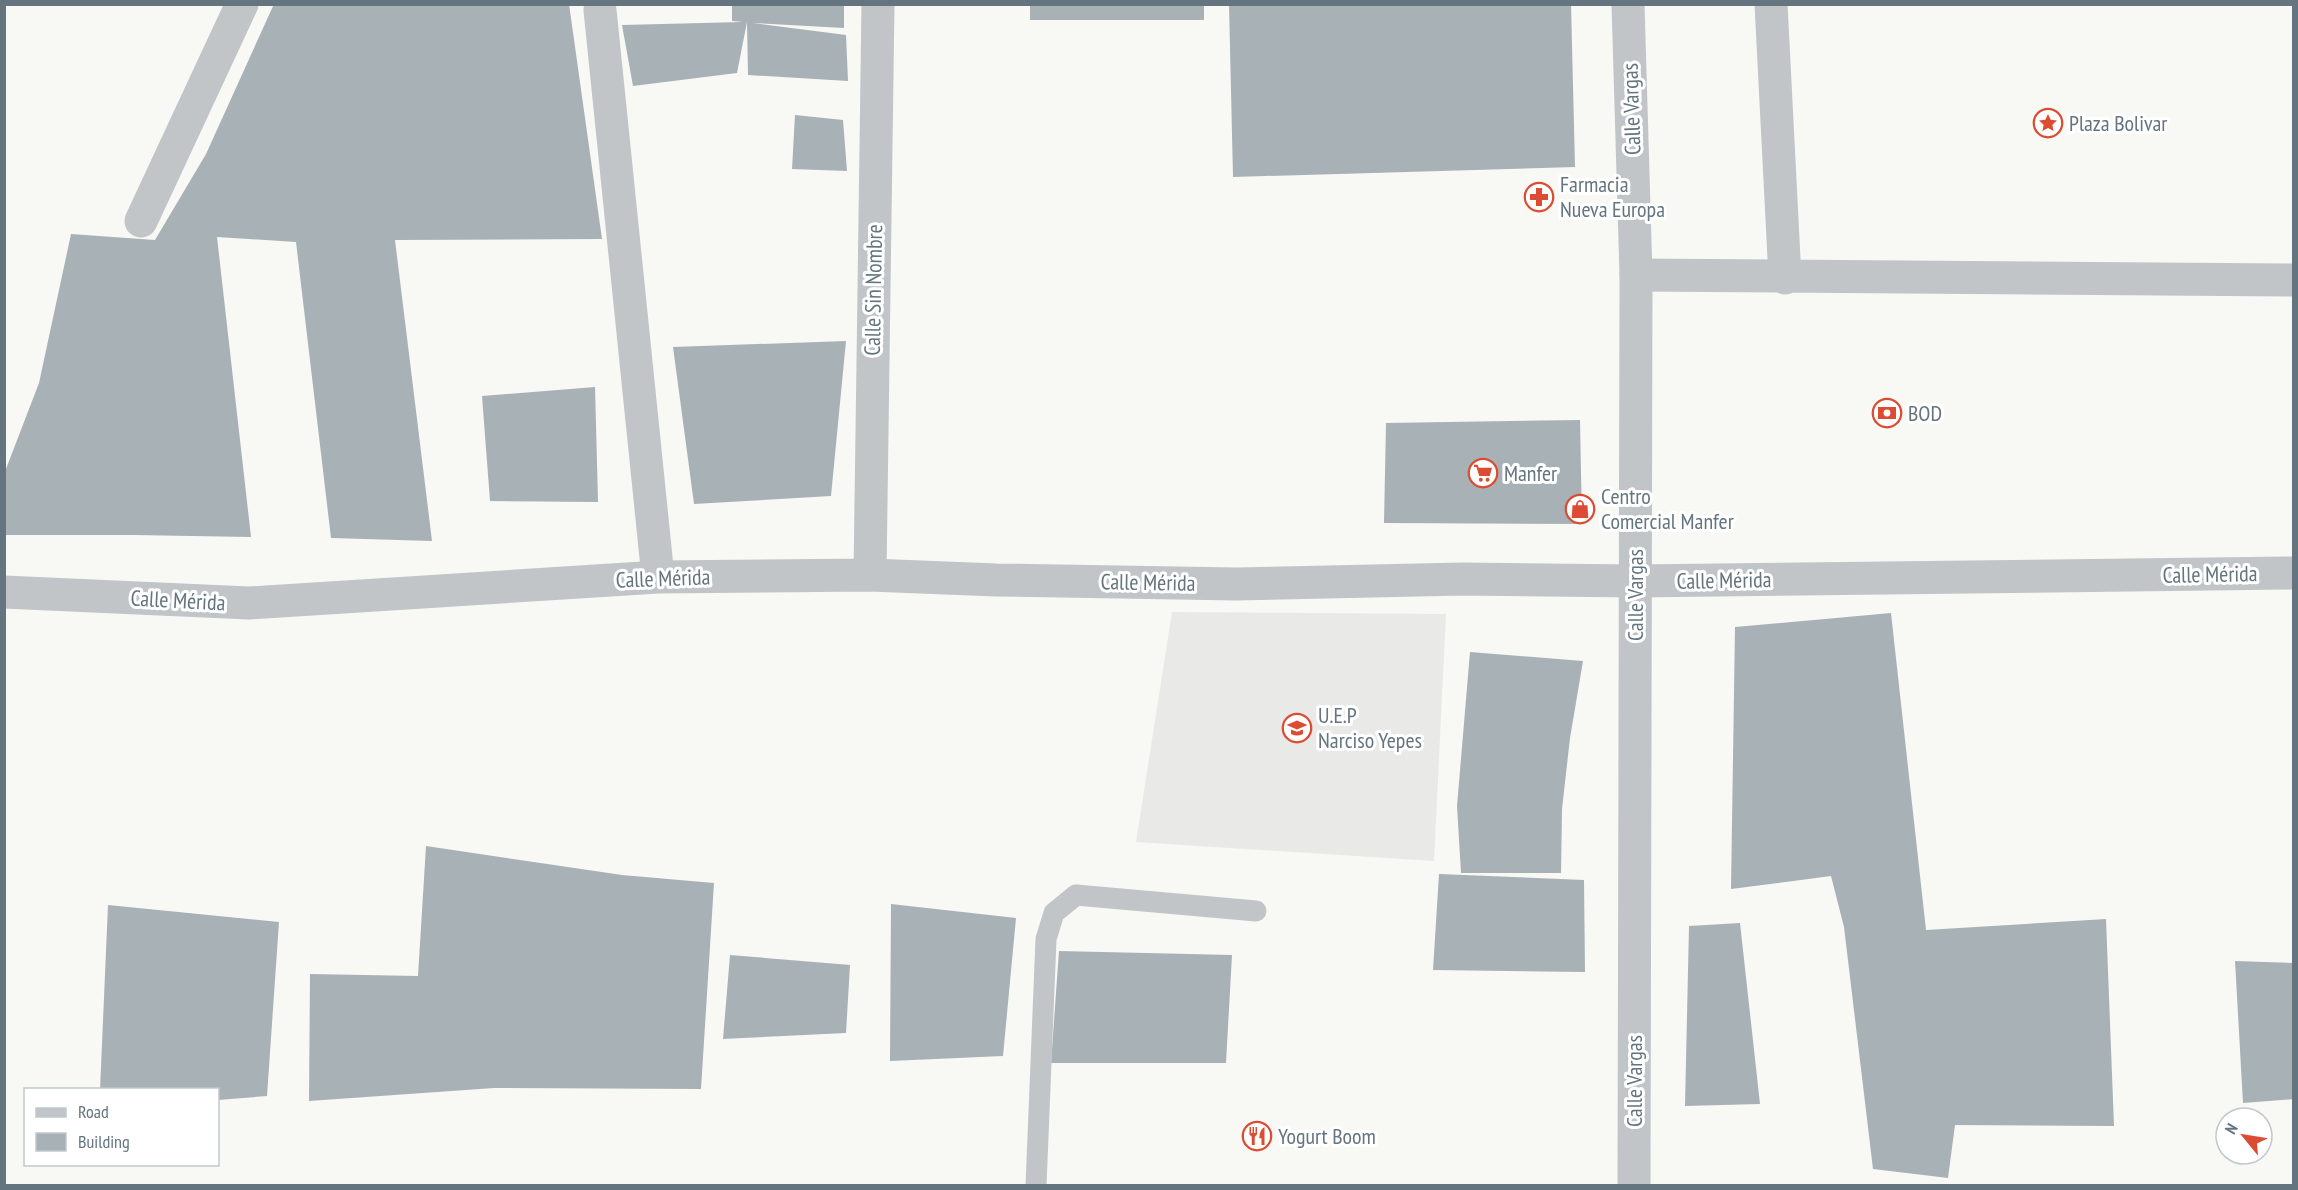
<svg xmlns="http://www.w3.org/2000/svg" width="2298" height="1190" viewBox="0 0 2298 1190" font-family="'PT Sans Narrow',sans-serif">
  <rect width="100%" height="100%" fill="#f8f8f5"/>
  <path fill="#e9e9e8" d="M1172,612L1446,614L1434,861L1136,842Z"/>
  <path fill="#a8b1b6" d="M274,4H569L602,239L395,240L432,541L331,538L296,242L217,237L251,537L133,535H4V474L39,383L71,234L155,240L206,154Z
    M732,4H844V28L753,23L846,35L848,81L748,75L747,22L737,73L633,86L622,25L743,22L732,21Z
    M1030,4H1204V20H1030Z
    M1229,4H1571L1575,167L1233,177Z
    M795,115L843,120L847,171L792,169Z
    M846,341L831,496L694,504L673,347Z
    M595,387L598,502L490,501L482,396Z
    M1580,420L1582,524L1384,523L1386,423Z
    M1891,613L1926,930L2106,919L2114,1126L1955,1125L1948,1178L1873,1169L1844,927L1831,876L1731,889L1735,627Z
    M1470,652L1583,661L1570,738L1562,809L1561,873H1461L1457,806Z
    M426,846L622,875L714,883L701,1089L494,1088L309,1101L310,974L418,976Z
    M1439,874L1584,880L1585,972L1433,970Z
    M891,904L1016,918L1003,1056L890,1061Z
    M108,905L279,922L267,1096L218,1100V1090H100Z
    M1740,923L1760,1104L1685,1106L1689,926Z
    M1059,951L1232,955L1226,1063H1051Z
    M730,955L850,965L846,1033L723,1039Z
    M2235,961L2294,963V1099L2243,1103Z"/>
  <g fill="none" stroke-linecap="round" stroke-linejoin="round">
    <path stroke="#c1c5c8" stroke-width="21" d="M1036,1186L1046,939L1054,913L1076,895L1256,911"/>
    <path stroke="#c1c5c8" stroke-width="33" d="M1771,4L1785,278
      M600,10L658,577
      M141,221L242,4
      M1636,275L2294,280
      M870,575L878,4
      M4,592L249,603L658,577L870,575L996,580L1236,584L1463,579L1635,581L2294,573"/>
    <path stroke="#c1c5c8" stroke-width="33" d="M1628,4L1636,275L1634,1186"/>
  </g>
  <defs>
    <g id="sight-ring" transform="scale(1.5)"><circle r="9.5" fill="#fff" stroke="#db4c32" stroke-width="1.5"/><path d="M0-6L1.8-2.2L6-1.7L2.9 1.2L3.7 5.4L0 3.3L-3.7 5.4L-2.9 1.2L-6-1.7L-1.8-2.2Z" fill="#db4c32"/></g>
    <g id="pharmacy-ring" transform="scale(1.5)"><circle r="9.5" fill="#fff" stroke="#db4c32" stroke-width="1.5"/><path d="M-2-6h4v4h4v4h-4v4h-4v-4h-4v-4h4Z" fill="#db4c32"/></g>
    <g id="bank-ring" transform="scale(1.5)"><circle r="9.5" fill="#fff" stroke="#db4c32" stroke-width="1.5"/><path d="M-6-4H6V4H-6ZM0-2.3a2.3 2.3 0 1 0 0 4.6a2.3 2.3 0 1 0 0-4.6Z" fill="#db4c32"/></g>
    <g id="supermarket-ring" transform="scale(1.5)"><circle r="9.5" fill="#fff" stroke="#db4c32" stroke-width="1.5"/><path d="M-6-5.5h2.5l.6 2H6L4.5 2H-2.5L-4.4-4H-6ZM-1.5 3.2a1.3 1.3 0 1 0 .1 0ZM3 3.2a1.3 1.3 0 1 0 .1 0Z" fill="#db4c32"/></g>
    <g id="shop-ring" transform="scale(1.5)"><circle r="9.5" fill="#fff" stroke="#db4c32" stroke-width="1.5"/><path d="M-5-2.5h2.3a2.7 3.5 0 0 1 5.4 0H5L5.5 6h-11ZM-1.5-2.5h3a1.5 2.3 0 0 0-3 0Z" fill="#db4c32"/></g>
    <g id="school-ring" transform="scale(1.5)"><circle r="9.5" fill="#fff" stroke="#db4c32" stroke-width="1.5"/><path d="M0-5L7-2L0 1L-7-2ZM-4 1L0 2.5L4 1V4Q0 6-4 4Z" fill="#db4c32"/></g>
    <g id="restaurant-ring" transform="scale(1.5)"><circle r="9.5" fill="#fff" stroke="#db4c32" stroke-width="1.5"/><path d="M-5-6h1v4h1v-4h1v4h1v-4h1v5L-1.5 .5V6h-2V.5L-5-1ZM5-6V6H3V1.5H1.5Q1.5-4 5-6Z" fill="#db4c32"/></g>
  </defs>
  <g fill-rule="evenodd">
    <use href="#sight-ring" x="2048" y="123"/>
    <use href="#pharmacy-ring" x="1539" y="197"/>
    <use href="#bank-ring" x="1887" y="413"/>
    <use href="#supermarket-ring" x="1483" y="473"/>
    <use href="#shop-ring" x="1580" y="509"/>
    <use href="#school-ring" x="1297" y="728"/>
    <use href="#restaurant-ring" x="1257" y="1136"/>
  </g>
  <g text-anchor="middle" stroke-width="6" stroke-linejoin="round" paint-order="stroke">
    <g font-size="22" fill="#64757f" stroke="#fff">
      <text transform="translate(1631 109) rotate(-92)" y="8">Calle Vargas</text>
      <text transform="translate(873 290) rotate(-89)" y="8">Calle Sin Nombre</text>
      <text transform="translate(2210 574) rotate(-1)" y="8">Calle Mérida</text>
      <text transform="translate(663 578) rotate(-2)" y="8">Calle Mérida</text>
      <text transform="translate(1724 580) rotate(-1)" y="8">Calle Mérida</text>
      <text transform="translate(1148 582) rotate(1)" y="8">Calle Mérida</text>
      <text transform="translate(1635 595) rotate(-90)" y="8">Calle Vargas</text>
      <text transform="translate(178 600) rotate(3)" y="8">Calle Mérida</text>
      <text transform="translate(1634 1081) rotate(-90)" y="8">Calle Vargas</text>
    </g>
    <g font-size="22" fill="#64757f" stroke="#fff" text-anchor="start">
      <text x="2069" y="131">Plaza Bolivar</text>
      <text x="1560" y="192">Farmacia<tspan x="1560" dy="25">Nueva Europa</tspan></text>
      <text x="1908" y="421">BOD</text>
      <text x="1504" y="481">Manfer</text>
      <text x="1601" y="504">Centro<tspan x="1601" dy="25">Comercial Manfer</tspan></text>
      <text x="1318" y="723">U.E.P<tspan x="1318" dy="25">Narciso Yepes</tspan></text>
      <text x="1278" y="1144">Yogurt Boom</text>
    </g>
  </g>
  <rect width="2298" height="1190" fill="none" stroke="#64757f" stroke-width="12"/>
  <rect x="24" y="1088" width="195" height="78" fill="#ffffff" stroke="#c1c8cc" stroke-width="1.5"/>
  <rect x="36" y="1108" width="30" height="9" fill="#c1c5c8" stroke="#c1c8cc" stroke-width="1.5"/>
  <text x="78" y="1118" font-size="18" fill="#64757f">Road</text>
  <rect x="36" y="1133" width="30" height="18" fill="#a8b1b6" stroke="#c1c8cc" stroke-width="1.5"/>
  <text x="78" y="1148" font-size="18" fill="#64757f">Building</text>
  <g transform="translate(2244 1136) rotate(300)"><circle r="28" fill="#ffffff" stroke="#c1c8cc" stroke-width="1.5"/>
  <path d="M0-4.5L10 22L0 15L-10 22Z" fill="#db4c32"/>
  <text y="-9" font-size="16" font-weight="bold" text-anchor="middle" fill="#64757f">N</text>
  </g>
</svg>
